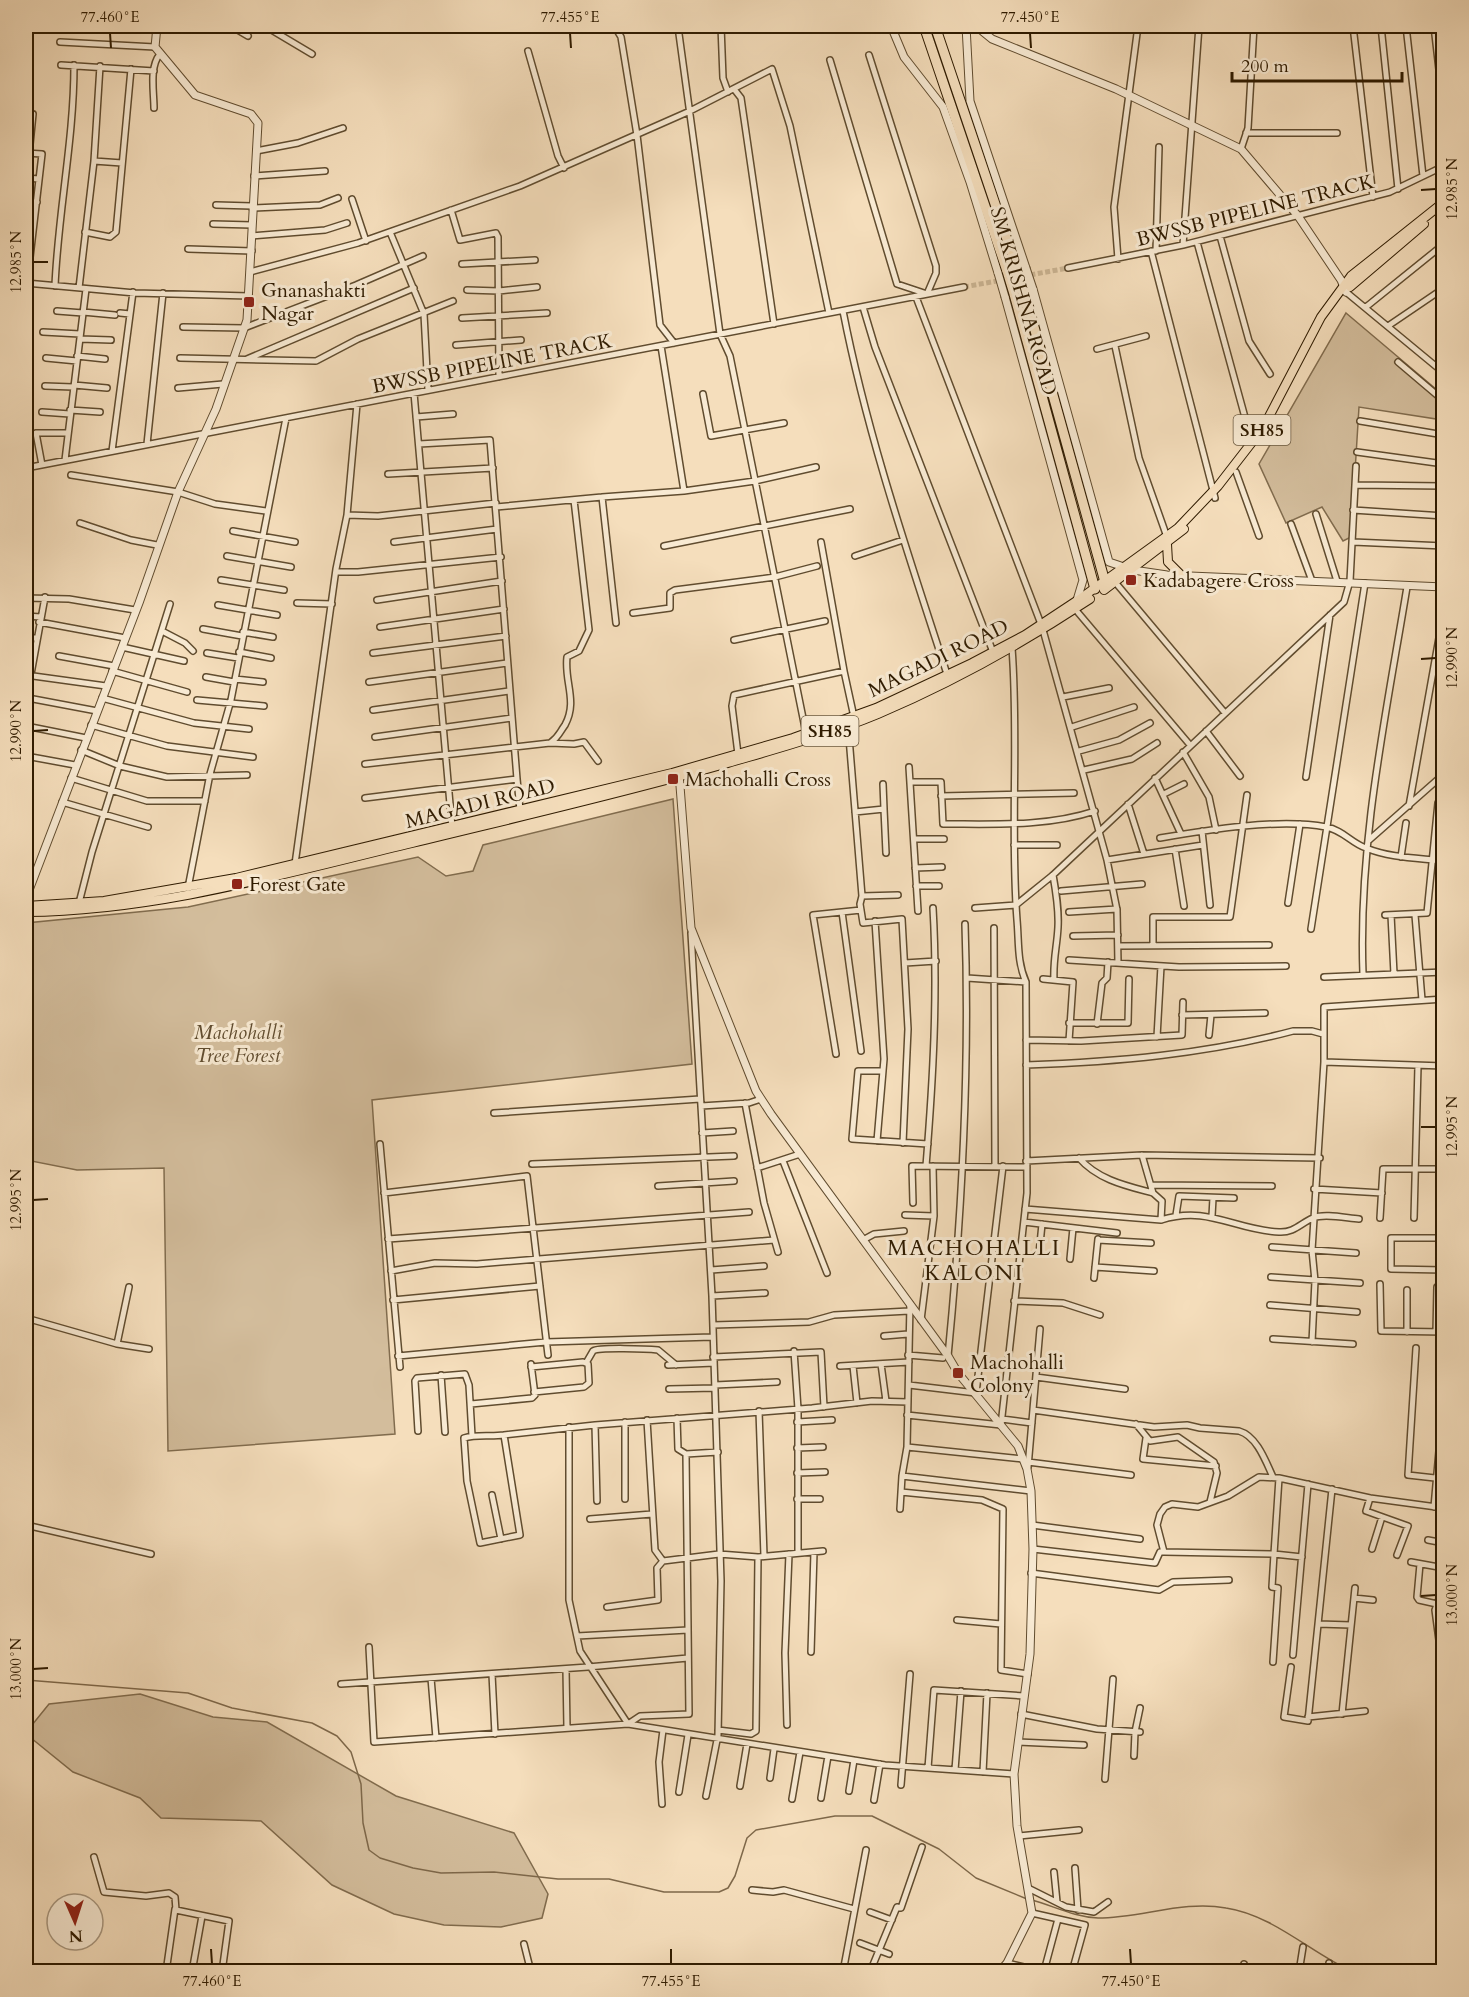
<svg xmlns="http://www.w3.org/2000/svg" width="1469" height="1997" viewBox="0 0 1469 1997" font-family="Cardo,serif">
  <rect width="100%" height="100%" fill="#f5debc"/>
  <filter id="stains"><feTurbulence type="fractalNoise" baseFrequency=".00333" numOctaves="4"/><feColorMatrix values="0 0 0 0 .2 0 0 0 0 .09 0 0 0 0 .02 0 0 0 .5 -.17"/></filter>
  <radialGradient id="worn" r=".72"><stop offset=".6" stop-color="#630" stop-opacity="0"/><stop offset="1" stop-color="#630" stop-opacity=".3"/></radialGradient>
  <path fill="#d3bd9c" stroke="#816c4e" stroke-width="1.5" d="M1346,313L1443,395V420L1359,407L1351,537L1343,541L1322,507L1286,523L1259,464Z
    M673,799L692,1064L372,1100L395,1434L168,1451L164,1168L77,1170L26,1160V923L188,907L418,857L446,876L473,871L483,845Z
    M140,1694L213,1717L267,1722L396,1796L514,1833L548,1894L542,1918L501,1927L444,1925L394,1914L332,1885L261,1821L161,1818L140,1798L73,1772L31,1738L32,1725L49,1704Z"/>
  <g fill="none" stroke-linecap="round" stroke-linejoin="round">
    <path stroke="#7e684a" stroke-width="1.5" d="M26,1680L188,1693L232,1708L312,1723L337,1736L351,1752L361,1784L363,1823L369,1850L380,1858L413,1868L441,1873L494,1872L558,1879H609L664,1892H719L728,1888L735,1876L747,1838L756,1830L835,1816H872L939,1849L976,1878L1027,1899
      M1032,1900C1054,1906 1074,1917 1098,1918C1141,1918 1184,1900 1226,1908C1273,1915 1311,1953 1353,1972
      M1414,1972H1421"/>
    <path stroke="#cdb796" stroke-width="5" stroke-dasharray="5 2.5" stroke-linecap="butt" d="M964,287L1068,268"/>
    <g stroke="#604c2f" stroke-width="8">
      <path id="minor" d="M231,26L248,36
        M265,26L312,54
        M721,26L723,78L728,92
        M1353,26L1373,197
        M1381,26L1398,189
        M1406,26L1423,176
        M1434,26L1444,113
        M618,32L621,37L637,135L660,325L674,343
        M679,34L720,334L730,356L806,733
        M60,42L155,47
        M528,51L558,156L564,168
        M830,60L897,284L927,294L936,273V266L869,55
        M61,65L154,71
        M734,89L741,98L774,324
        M154,108C154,92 149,67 160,54
        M1246,133H1337
        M1241,149L1248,128L1254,26
        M256,151L298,143L343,128
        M26,153L42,154L27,283
        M29,154L33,114
        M94,161L122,163
        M254,176L325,171
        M26,178L39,179
        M352,199L366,241
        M26,202H37
        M216,205L252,206
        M252,208L320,205L338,198
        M451,210L460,240L496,233L498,237L499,377
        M213,224L252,225
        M85,232L110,237L116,232L131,69
        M390,232L424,314L428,390
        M252,236L325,230L347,223
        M1220,236L1249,341L1270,374
        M1197,242L1252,443
        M1183,245L1199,26
        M188,249L252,251
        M1151,251L1215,498
        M1156,251L1159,147
        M1118,259L1114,207L1138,26
        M462,264L535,260
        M1068,268L1183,245L1390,192L1444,166
        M250,272L358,243L520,186L690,111L772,69L790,126L829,313
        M26,283L135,293L249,296
        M55,286C58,212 74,140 74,65
        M79,288L94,161L100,66
        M467,290L499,291L537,287
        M1346,292L1444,373
        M916,297L1041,624
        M863,307L875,347L993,652
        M1366,307L1444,244
        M57,311L83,313
        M843,311C867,434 908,554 947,674
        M83,312L115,315
        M120,313L130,314
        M462,318L547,313
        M1388,326L1444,288
        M183,327L244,328L356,285L423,256
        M43,332L80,334
        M80,339L111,340
        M456,345L521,340
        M661,346L684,491L755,481L816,467
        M1115,346L1139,458L1167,537
        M1097,349L1146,336
        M77,356L105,359
        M46,358L77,361
        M180,358L316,361L358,339L453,301
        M247,359L414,288
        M1398,362L1444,401
        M74,385L107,388
        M45,386L73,387
        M178,388L223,384
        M414,393L452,827
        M703,394L711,436L784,423
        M70,410L100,412
        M42,412L70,414
        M416,417L453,414
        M1360,421L1444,435
        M147,444L163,293
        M112,451L133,292
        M1357,452L1444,464
        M65,460L86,289
        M42,465L36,433H68
        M26,468L964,287
        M1236,472L1259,536
        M388,474L493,468
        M71,475L178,492L215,504L266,511
        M1355,485L1443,486L1440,587
        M574,500L589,630L579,651L567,657C564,682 578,701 565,725C559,733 559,737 550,743L574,744L584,742L598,761
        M496,507L602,497
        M1353,510L1444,516
        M1316,514L1337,581
        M347,515L378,516L496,503
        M80,523L131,540L157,545
        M1291,524L1312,581
        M233,531L295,542
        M394,542L497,529
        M821,542L844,671
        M1353,542L1444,546
        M664,546L850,509
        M227,556L291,567
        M855,556L903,540
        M336,572H358L501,557
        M221,580L284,590
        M1115,582L1225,713
        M26,598L69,599L135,610
        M377,600L502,581
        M297,603L332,604
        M218,605L277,615
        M1075,609L1190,745
        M633,613L670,608V593L675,590L775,577L817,566
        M26,616L41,617
        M39,622L125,638
        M616,623L602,497L684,491
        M380,627L504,609
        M203,629L242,636
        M1043,630L1107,860L1117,910L1118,963
        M162,631L185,643L193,651
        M243,632L273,637
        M26,638H37
        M734,640L825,621
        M122,647L184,661
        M239,652L271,658
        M207,653L238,658
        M373,653L506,636
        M59,656L114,666
        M112,671L187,692
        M31,674L45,597
        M26,675L106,686
        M206,677L234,682
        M235,679L263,682
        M369,682L507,663
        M1063,697L1109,688
        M28,698L97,711
        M102,698L194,723L249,729
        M197,700L264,706
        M373,710L509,691
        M91,725L167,746L253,757
        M848,725L862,896L860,904L863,923L902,919L908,1029L903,1143
        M26,726L86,738
        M1072,727L1134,707
        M1206,731L1240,776
        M375,737L512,718
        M81,750L120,766L167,777L247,775
        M1079,751L1119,740L1150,723
        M1183,752L1209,797L1216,830
        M738,754L732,706L734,695L844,671L854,717
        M26,756L75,765
        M365,764L550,743
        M909,767L918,911
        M1084,770L1132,759L1157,743
        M1306,777L1330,615
        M71,778L147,801H205
        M1155,778L1181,834
        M517,779L520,810
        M911,782H941L943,824C993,824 1047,827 1095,811
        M883,784L884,809
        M1164,794L1184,784
        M941,796L1074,793
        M365,798L517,779L490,440L419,444
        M62,802L148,827
        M1128,804L1144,854
        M1409,806L1444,610
        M855,812L884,809L886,853
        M1202,831L1210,905
        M1160,838C1207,830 1279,818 1326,827C1343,830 1351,843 1366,848C1390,858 1418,858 1444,861
        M914,839H944
        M1368,841L1444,774
        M1014,845H1057
        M1175,849L1184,906
        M1401,857L1406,823
        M1107,860L1203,845
        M295,864L336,569L347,515L357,404
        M915,868L942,867
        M1053,875C1056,892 1059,909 1058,927C1057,947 1053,959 1054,980
        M916,886H939
        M188,888L210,774L231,700L286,418
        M1061,891L1142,884
        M862,896L898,895
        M79,903L92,852L170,604
        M1288,903L1300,824
        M975,908L1016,905L1053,875L1344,602L1350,581L1356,466
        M842,912L861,1051
        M1069,912L1117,909
        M1385,915L1427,913L1438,803
        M1391,915L1394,974
        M1415,915L1422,1000
        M875,921L884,1059L877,1141
        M994,928L995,1166
        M1311,929L1365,583
        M691,933L712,1296L721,1581L718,1735L706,1796
        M1073,936L1118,935
        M1118,946L1269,945
        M1153,946V917H1230L1247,795
        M1069,960L1179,967L1286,966
        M905,963L936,961
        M1363,974C1358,844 1386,715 1407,587
        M1324,977L1444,972
        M967,978L1026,982
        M1043,979L1073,982L1069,1041
        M1182,1015L1265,1013
        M1069,1023H1128L1129,979
        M1097,1024L1102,983L1107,978L1108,962
        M1209,1035L1211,1015
        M1157,1037L1161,966
        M1026,1040L1081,1041L1182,1035L1183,1002
        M836,1054L813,915L861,910
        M1324,1062L1444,1066
        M1026,1065C1116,1062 1206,1054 1293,1031H1312L1323,1034
        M883,1071H858L852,1139L928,1144
        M745,1103L764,1203L778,1252
        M701,1106L749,1103L761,1099
        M494,1113L700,1099
        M702,1133L733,1131
        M380,1144L400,1367
        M1142,1155L1153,1193L1162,1201L1161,1220
        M1079,1158C1098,1180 1127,1186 1153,1193
        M783,1161L827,1273
        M1026,1161L1142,1155L1320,1158
        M532,1164L734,1156
        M926,1166C933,1080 938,994 933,908
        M757,1168L800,1154
        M1151,1185L1272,1186
        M658,1186L734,1181
        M1314,1189L1382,1193
        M384,1193L527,1176L548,1355
        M913,1203L912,1166L1027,1167
        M1025,1209L1161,1220C1208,1205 1234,1230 1279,1232C1294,1233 1301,1223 1313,1218C1324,1213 1346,1218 1359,1219
        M905,1215L934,1216
        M1176,1215L1179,1196L1234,1198
        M1212,1216L1213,1198
        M1380,1218L1383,1169H1444
        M1414,1218L1418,1066
        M1024,1222L1117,1233
        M1444,1238H1391V1269L1444,1270
        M388,1239L749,1212
        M863,1240L874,1234L904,1231
        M1098,1240L1151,1243
        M1272,1247L1356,1253
        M1039,1254L1042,1224
        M1070,1259L1073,1228
        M1095,1267L1154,1271
        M711,1270L764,1266
        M391,1271L435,1263L477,1264L774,1240
        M1271,1277L1360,1283
        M1094,1278L1098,1239
        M1380,1284L1381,1331L1444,1332
        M712,1296L765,1293
        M393,1300L540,1286
        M1014,1301L1063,1303L1100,1315
        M910,1304L907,1447L902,1476L1031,1491
        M1270,1305L1357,1312
        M26,1318L117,1344L129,1287
        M921,1320L934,1216L933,1166
        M713,1325L809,1322L834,1315L909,1311
        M1407,1332V1290
        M1436,1332L1437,1287
        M884,1336L908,1334
        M1273,1339L1353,1344
        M1312,1342L1315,1281L1312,1250L1324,1062V1007L1444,999
        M117,1344L149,1349
        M1416,1348L1408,1475L1444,1479
        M794,1351L798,1409V1553
        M908,1355L943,1358
        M398,1356L546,1342L712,1337
        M948,1356C962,1213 970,1068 965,924
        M713,1357L821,1352L824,1407
        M586,1363L593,1351C599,1347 648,1349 658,1350L676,1365
        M881,1364L886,1401
        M668,1365L714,1363
        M840,1366L909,1362
        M853,1366L857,1403
        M531,1367L583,1362L588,1364L589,1383L584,1387L534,1392
        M441,1375L445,1432
        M1036,1377L1125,1389
        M715,1385L777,1382
        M909,1385L976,1393L1003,1166
        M669,1389L715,1388
        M471,1404L532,1398L535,1395L531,1364
        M1033,1410L1154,1427L1187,1425L1200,1428L1239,1431C1257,1436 1266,1462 1273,1477
        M759,1411L764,1556
        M907,1415L1001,1425L1027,1193L1026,982C1017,962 1019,942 1017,920C1010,829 1019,739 1012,648
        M677,1418L678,1449L686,1454
        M1002,1419L1032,1423
        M647,1420L655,1550L663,1561
        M797,1422L832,1420
        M1136,1424L1150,1441L1178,1437L1214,1462L1217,1473L1210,1502
        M595,1425L597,1501
        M569,1427V1600L580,1651L628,1724L640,1716L689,1714L686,1454L718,1452
        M418,1431L415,1381L417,1378L465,1374L469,1385L472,1436
        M504,1435L520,1535L480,1543L467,1481L464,1438C477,1434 491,1437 504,1435L595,1425L812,1408L872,1401L908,1402
        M1146,1438L1143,1459L1216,1466
        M907,1447L1023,1459
        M797,1448L823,1447
        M1028,1462L1131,1475
        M1028,1467L1040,1329
        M797,1473L825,1472
        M901,1492L982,1500L1003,1509L1001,1670L1028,1674
        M492,1495L501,1539
        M1370,1498L1366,1511L1408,1526L1397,1555
        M625,1499V1422
        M797,1499H820
        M1434,1507L1444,1395
        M900,1509L902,1476
        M590,1519L652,1514
        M26,1525L151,1554
        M1032,1525L1140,1539
        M1428,1540L1444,1543
        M1033,1549L1155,1563L1160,1552H1164L1274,1554L1279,1478
        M1372,1549L1382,1517
        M1164,1552L1157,1525L1160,1514L1165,1507L1172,1504L1198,1507L1228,1496L1259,1477L1279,1478L1370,1498L1444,1508
        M1411,1562L1444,1568
        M1420,1564L1417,1597L1419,1600L1437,1604
        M1031,1573L1159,1590L1173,1582L1229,1580
        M1444,1585L1435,1610L1444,1678
        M1354,1598L1373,1600
        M607,1607L658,1600L657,1568L663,1561L719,1554L758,1557L823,1551
        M957,1620L1001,1624
        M1318,1624L1351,1625
        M577,1636L688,1630
        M369,1647L374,1742L628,1724L885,1765L1014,1774
        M811,1652L814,1552
        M1293,1655L1308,1484
        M1273,1662L1278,1588L1272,1587L1274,1554L1302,1557
        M1291,1667L1284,1717L1308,1721L1332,1489
        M566,1669L567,1728
        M492,1674L495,1734
        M431,1678L436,1738
        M341,1684L588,1667L688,1658
        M1021,1714L1097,1729L1140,1732
        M1342,1714L1355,1588
        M1308,1717L1365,1711
        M787,1725L785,1653L789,1554
        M718,1730L751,1734L756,1731L758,1557
        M1018,1742L1084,1745
        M1134,1756L1135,1732L1140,1708
        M928,1768L934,1690L1024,1696
        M955,1770L961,1691
        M983,1772L987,1693
        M770,1778L774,1749
        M1105,1779L1113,1679
        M901,1785L910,1674
        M740,1786L747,1744
        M849,1791L854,1760
        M679,1792L688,1735
        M821,1798L828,1756
        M792,1799L800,1752
        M874,1800L880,1764
        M662,1804L659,1762L663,1730
        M1019,1836L1079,1830
        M94,1857L104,1892L146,1896L169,1893L175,1897L176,1910L229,1921L222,1972
        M1075,1868L1078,1910
        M1054,1872L1057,1902
        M1030,1889L1066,1907L1094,1912L1108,1902
        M752,1890L773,1892L784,1890L854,1909
        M870,1912L892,1920
        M1032,1913L1085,1925L1072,1972
        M860,1943L889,1954
        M524,1944L531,1972
        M1007,1963L1045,1972
        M1044,1971L1058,1919
        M1200,1971L1205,1972
        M166,1972L175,1909
        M192,1972L202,1916
        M843,1972L866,1850
        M870,1972L897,1907L901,1908L922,1847
        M1243,1972L1244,1964
        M1271,1972L1272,1967
        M1299,1972L1303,1947
        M1328,1972L1329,1963"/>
    </g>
    <g stroke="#604c2f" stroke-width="9">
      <path id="tertiary" d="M891,26L904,57L943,107L970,182L998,273
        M966,26L970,101L1026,268
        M976,26L992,39L1116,89L1241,149L1298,216L1341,280L1346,292
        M1033,289L1109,562L1133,570L1167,575L1444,587
        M1005,297L1083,580L1077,600
        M679,773L691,928L756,1091L771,1114L948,1356L958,1373L1018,1446L1027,1469L1031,1491L1033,1549L1030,1654L1014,1774L1017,1826L1032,1913L1007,1963L999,1972
        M26,898L139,603L178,492L216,409L247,320L258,123L251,114L195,95L155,47L157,26"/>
    </g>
    <g stroke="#2f1b00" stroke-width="10">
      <path id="primary" d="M1350,287L1424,224
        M1167,544L1168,562L1181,575
        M1104,590L1184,529
        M26,906L104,901L236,878L672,773L793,738L876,708L972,663L1025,635L1081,598L1178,528L1218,486L1263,428L1321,317L1351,276L1444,202
        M26,912C156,911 286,873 412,843C518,817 624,793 728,763C779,748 830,734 878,714C953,682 1023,643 1090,599"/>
    </g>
    <g stroke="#2f1b00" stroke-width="11">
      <path id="trunk" d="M924,26L1007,271
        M935,26L1017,269
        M1024,291L1105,582
        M1014,294L1095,589"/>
    </g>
    <use href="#minor" stroke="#f8ead3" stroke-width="5"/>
    <use href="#tertiary" stroke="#f8ead3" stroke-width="7"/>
    <use href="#primary" stroke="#f5debc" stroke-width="8"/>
    <use href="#trunk" stroke="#f5debc" stroke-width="9"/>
    <g stroke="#604c2f" stroke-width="9" stroke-linecap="butt">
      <path id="tertiary-bridge" d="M1026,268L1033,289
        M998,273L1005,297"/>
    </g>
    <g stroke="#2f1b00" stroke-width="11" stroke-linecap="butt">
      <path id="trunk-bridge" d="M1017,269L1024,291
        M1007,271L1014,294"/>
    </g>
    <use href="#tertiary-bridge" stroke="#f8ead3" stroke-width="7"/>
    <use href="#trunk-bridge" stroke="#f5debc" stroke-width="9"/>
  </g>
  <path fill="none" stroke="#2f1b00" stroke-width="2" d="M110,33L111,48M570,33L571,48M1030,33L1031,48M1421,190L1436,189M33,262H48M1421,659L1436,658M33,731L48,730M1421,1127H1436M33,1200L48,1199M1421,1596L1436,1595M33,1669L48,1668M211,1949L212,1964M671,1949V1964M1130,1949L1131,1964"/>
  <g fill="#8f2418" stroke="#f8ead3" stroke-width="2">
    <rect x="243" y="296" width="12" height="12" rx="3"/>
    <rect x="1125" y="574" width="12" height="12" rx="3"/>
    <rect x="667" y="773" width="12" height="12" rx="3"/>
    <rect x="231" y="878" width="12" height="12" rx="3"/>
    <rect x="952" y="1367" width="12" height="12" rx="3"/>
  </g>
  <g text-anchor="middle" stroke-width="6" stroke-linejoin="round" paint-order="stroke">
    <g fill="#f8ead3" stroke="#6b593f" stroke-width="1.5">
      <rect x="1233.5" y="415" width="57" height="30" rx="4.5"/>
      <rect x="801.5" y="716" width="57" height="30" rx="4.5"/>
    </g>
    <g font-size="18" font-weight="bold" fill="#2f1b00">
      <text x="1262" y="436">SH85</text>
      <text x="830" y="737">SH85</text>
    </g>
    <g font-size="20" fill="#2f1b00" stroke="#f8ead3">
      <text transform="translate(1255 210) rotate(-14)" y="7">BWSSB PIPELINE TRACK</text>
      <text transform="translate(1024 301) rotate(74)" y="7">SM KRISHNA ROAD</text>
      <text transform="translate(492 363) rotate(-11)" y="7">BWSSB PIPELINE TRACK</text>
      <text transform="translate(938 658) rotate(-26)" y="7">MAGADI ROAD</text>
      <text transform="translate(480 803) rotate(-14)" y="7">MAGADI ROAD</text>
    </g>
    <g font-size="20" fill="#2f1b00" stroke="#f8ead3" text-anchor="start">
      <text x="261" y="297">Gnanashakti<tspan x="261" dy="23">Nagar</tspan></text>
      <text x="1143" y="587">Kadabagere Cross</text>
      <text x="685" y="786">Machohalli Cross</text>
      <text x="249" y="891">Forest Gate</text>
      <text x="970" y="1369">Machohalli<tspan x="970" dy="23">Colony</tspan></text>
    </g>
    <g font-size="20" font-style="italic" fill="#604c2f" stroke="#f8ead3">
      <text x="238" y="1039">Machohalli<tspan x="238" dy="23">Tree Forest</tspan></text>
    </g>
    <g font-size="22" letter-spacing="1.5" fill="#2f1b00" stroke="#f8ead3">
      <text x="974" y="1255">MACHOHALLI<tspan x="974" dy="25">KALONI</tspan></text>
    </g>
  </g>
  <rect width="1469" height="1997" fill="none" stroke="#f5debc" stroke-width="66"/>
  <g transform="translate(75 1922) rotate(177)"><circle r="28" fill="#f8ead3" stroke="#a8977f" stroke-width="1.5"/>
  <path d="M0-4.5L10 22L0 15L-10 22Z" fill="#8f2418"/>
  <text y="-9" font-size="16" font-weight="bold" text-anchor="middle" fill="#2f1b00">N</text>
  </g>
  <path d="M1232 72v9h170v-9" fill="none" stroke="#2f1b00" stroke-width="3"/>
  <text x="1241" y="72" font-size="18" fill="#2f1b00" stroke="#f8ead3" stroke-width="4.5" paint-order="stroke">200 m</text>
  <rect x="33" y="33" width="1403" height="1931" fill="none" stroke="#2f1b00" stroke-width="2"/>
  <g font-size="15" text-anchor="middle" fill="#2f1b00">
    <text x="110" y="22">77.460°E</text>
    <text x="570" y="22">77.455°E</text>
    <text x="1030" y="22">77.450°E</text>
    <text transform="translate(1452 189) rotate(-90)" y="5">12.985°N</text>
    <text transform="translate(16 262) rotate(-90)" y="5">12.985°N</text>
    <text transform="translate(1452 658) rotate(-90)" y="5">12.990°N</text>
    <text transform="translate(16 731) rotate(-90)" y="5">12.990°N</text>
    <text transform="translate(1452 1127) rotate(-90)" y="5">12.995°N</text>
    <text transform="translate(16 1200) rotate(-90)" y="5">12.995°N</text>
    <text transform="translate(1452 1595) rotate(-90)" y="5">13.000°N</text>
    <text transform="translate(16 1669) rotate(-90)" y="5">13.000°N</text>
    <text x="212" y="1986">77.460°E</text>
    <text x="671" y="1986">77.455°E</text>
    <text x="1131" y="1986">77.450°E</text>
  </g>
  <rect width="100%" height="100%" filter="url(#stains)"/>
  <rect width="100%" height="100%" fill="url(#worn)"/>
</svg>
